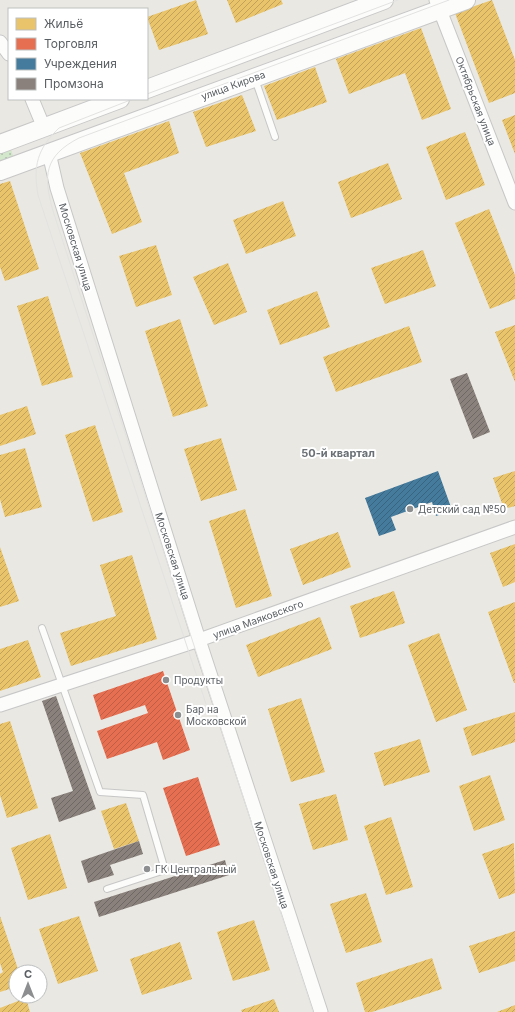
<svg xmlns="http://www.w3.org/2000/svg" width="515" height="1012" viewBox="0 0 515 1012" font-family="Inter,sans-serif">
  <defs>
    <pattern id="grass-dots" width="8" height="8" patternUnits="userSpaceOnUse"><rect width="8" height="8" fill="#d2e7cc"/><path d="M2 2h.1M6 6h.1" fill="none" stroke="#adbea9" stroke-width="1.8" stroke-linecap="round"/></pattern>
    <pattern id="homes-hatch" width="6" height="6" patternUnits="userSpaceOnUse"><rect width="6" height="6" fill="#e9c46a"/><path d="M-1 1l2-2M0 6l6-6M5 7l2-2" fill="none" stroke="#c0a25b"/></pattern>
    <pattern id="shops-hatch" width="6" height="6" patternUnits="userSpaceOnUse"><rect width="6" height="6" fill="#e76f51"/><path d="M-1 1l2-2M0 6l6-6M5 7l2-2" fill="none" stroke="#be5e47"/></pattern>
    <pattern id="public-hatch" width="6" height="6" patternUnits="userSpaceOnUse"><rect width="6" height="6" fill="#457b9d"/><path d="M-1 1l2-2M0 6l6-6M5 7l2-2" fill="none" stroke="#3a637d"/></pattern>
    <pattern id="industry-hatch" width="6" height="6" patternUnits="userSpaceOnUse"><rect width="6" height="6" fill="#8a817c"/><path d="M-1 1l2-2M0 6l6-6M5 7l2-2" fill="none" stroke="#6e6864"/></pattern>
  </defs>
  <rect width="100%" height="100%" fill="#eae8e3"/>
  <path fill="url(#grass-dots)" d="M10,146L14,159L0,164V150Z"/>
  <path fill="url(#homes-hatch)" d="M196,0L208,34L159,50L147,17Z
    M227,0H281L283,4L236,23Z
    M492,0L515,60V93L489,103L455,13Z
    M421,28L451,109L422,120L405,73L349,94L336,59Z
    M315,67L327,102L277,120L264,86Z
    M242,95L256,131L206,147L193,112Z
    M515,115V154L502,120Z
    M169,121L179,153L124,173L142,222L112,234L80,153Z
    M465,132L485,185L446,200L426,147Z
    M388,163L402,199L351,218L338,182Z
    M10,181L39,269L5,281L0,267V184Z
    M283,201L296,236L246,254L233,220Z
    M489,209L515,275V299L490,309L455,223Z
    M156,245L172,295L136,307L119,256Z
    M423,250L436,286L385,304L371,268Z
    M228,263L247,312L214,325L193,277Z
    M317,291L330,327L280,345L267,310Z
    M48,296L73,377L42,386L17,306Z
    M180,319L208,406L173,417L145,331Z
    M515,325V382L495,332Z
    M409,326L422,362L336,392L323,357Z
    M27,406L36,434L0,446V415Z
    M95,425L123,512L93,522L65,435Z
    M221,438L237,490L201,501L184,449Z
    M25,448L42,507L5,517L0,499V455Z
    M515,471V506L504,509L493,478Z
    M245,509L272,596L236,608L209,521Z
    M338,532L351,567L303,585L290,549Z
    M515,544V582L503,587L490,553Z
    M0,547L19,601L0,607Z
    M132,555L157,639L71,666L60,633L116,616L100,565Z
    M394,591L405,623L360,638L350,606Z
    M515,602V683H514L488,612Z
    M320,617L332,649L258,677L246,645Z
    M439,633L467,710L436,722L408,645Z
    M28,640L41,677L0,691V649Z
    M301,698L325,772L291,782L268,709Z
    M515,712V742L472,756L463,728Z
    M10,721L38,808L7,818L0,795V724Z
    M420,739L430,772L384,786L374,753Z
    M490,775L505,820L474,831L459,786Z
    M336,794L348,840L313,850L299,804Z
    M126,803L139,841L114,849L101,811Z
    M391,817L413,887L386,895L364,826Z
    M50,834L67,888L28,900L11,848Z
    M514,843L515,893L499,899L482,854Z
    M366,893L382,942L346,953L330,904Z
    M0,916L19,972H16V987L0,992V974L3,972L0,963Z
    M79,916L98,971L58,984L39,929Z
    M254,920L270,970L233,981L217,932Z
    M515,931V961L479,973L469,946Z
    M180,942L192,979L142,995L130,959Z
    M432,958L442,989L372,1012H365L356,983Z
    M26,998L30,1012H0V1008Z
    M274,999L279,1012H242L241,1010Z
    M515,1005V1012H497Z"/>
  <path fill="url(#shops-hatch)" d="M163,671L190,750L163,760L157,742L107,759L97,731L148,713L145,705L101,720L93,695Z
    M198,777L220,845L186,856L163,788Z"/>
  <path fill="url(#public-hatch)" d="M438,471L452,510L436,516L432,502L391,517L396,530L379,536L365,498Z"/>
  <path fill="url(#industry-hatch)" d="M467,373L490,432L473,439L450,379Z
    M56,696L96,809L59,822L51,798L73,791L42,701Z
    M139,841L143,854L110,865L114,875L88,883L81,861Z
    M225,860L229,875L99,917L94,902Z"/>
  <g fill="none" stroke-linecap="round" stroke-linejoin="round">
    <g stroke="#c6c7c6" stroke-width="8">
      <path id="lane" d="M255,79L275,137
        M42,628L100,792L143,795L165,870L107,889"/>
    </g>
    <g stroke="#c6c7c6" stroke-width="15">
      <path id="street" d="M436,0L515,203
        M0,42L9,54
        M32,99L44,128
        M49,153L57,188L199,640L321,1012
        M0,705L199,640L515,527"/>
    </g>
    <g stroke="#c7c7c7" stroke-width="20">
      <path id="secondary" d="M147,89L384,0
        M0,144L120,99
        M0,171L466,0"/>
    </g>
    <use href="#lane" stroke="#fcfcfb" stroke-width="6"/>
    <use href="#street" stroke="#fcfcfb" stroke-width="13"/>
    <use href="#secondary" stroke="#fcfcfb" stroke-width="18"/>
    <path stroke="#e2e2e1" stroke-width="1" d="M147,94L398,0
      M133,99L59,128C37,149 33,166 38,195L206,704
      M313,1012L53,211C43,176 44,156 79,138L449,0"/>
  </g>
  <g fill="#8c8e8f" stroke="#fff" stroke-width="1.5">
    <circle cx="410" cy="509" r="4"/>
    <circle cx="166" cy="680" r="4"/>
    <circle cx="178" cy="715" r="4"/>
    <circle cx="147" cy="869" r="4"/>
  </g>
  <g text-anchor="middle" stroke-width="4" stroke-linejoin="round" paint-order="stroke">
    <g font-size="10" fill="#595e62" stroke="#fff">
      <text transform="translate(233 85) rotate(-20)" y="4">улица Кирова</text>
      <text transform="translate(476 101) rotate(69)" y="4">Октябрьская улица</text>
      <text transform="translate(76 247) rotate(73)" y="4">Московская улица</text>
      <text transform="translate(173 556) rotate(72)" y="4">Московская улица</text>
      <text transform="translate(258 619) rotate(-20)" y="4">улица Маяковского</text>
      <text transform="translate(272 865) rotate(72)" y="4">Московская улица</text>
    </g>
    <g font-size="10" fill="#595e62" stroke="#fff" text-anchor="start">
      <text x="418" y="513">Детский сад №50</text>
      <text x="174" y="684">Продукты</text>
      <text x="186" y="713">Бар на<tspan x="186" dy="12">Московской</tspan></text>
      <text x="155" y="873">ГК Центральный</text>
    </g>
    <g font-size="11" font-weight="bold" fill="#6a7075" stroke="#fff">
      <text x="338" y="457">50-й квартал</text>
    </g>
  </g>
  <rect x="8" y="8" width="140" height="92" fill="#ffffff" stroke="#bdbfc0"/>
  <rect x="16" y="18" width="20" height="12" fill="#e9c46a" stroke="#bdbfc0"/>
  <text x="44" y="28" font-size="12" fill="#595e62">Жильё</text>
  <rect x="16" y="38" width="20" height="12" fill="#e76f51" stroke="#bdbfc0"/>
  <text x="44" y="48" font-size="12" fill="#595e62">Торговля</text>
  <rect x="16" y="58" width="20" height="12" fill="#457b9d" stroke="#bdbfc0"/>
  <text x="44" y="68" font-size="12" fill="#595e62">Учреждения</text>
  <rect x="16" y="78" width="20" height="12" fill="#8a817c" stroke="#bdbfc0"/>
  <text x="44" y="88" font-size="12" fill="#595e62">Промзона</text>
  <g transform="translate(28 984)"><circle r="19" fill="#ffffff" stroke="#bdbfc0"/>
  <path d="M0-3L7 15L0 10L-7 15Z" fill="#8c8e8f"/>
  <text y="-6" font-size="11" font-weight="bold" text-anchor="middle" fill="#595e62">С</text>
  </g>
</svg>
